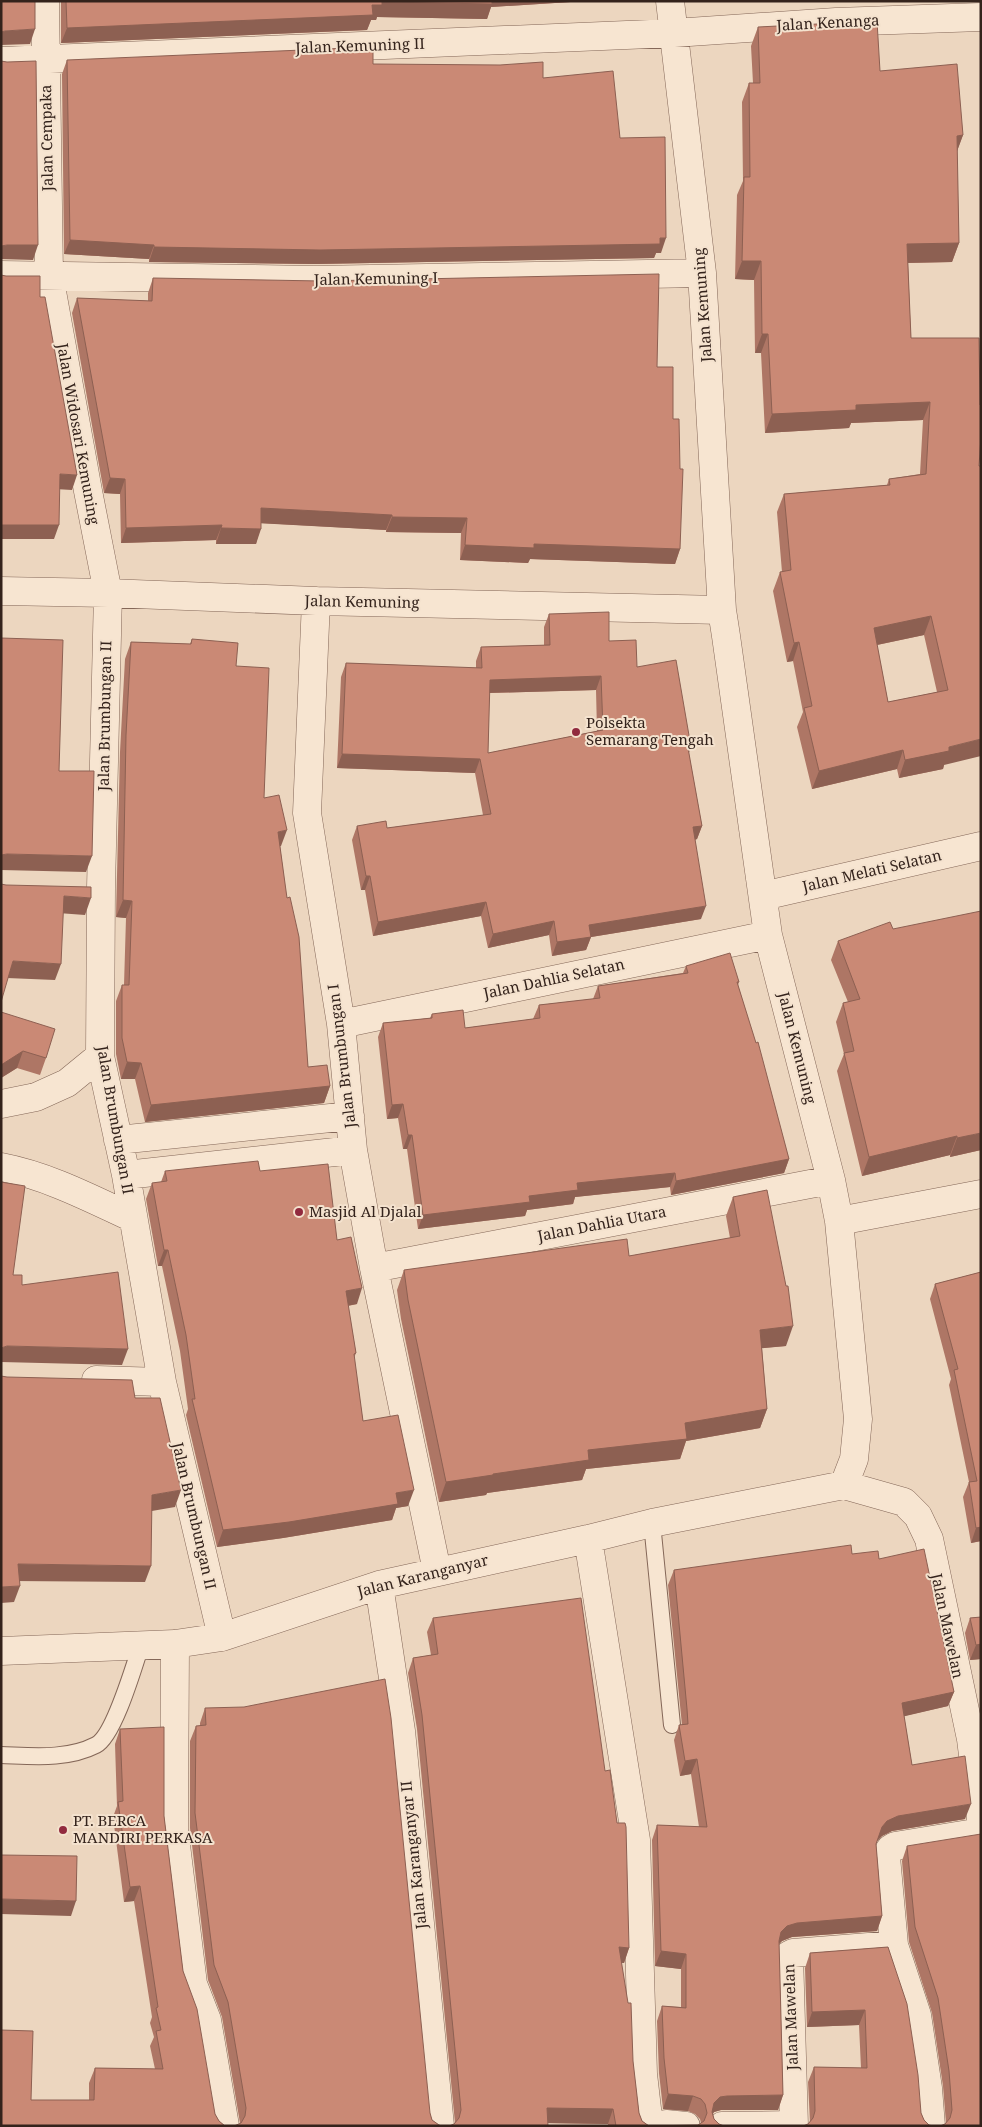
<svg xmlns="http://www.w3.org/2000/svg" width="982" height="2127" viewBox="0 0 982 2127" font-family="'Noto Serif',serif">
  <rect width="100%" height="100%" fill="#ecd6bf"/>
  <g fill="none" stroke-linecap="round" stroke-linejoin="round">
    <g stroke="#846758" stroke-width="18">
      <path id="lane" d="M652,1523L672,1725
        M1,1755C32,1756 67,1760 96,1745C114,1736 134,1666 141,1645"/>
    </g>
    <g stroke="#846758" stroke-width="29">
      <path id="street" d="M45,1L49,275L88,491L108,593L101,888L100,1056L126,1175L162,1382L222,1637
        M670,1L702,273L722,610L726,636L768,935L831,1180L839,1221L858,1419L854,1459L844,1485
        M1,61L674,33L836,22L981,17
        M1,275L315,280L702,273
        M1,591L108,593L316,601L722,610
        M316,601L307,813L341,1024L353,1150L374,1268L437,1571
        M763,896L981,846
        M341,1024L768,935
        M1,1104L36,1097L67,1083L100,1056
        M118,1140L350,1116
        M1,1167C48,1176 90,1198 133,1218
        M126,1175L353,1150
        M839,1221L981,1194
        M374,1268L831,1180
        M96,1380L162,1382
        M588,1539L636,1840L643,2074L649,2126
        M379,1585L401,1731L440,2126
        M175,1644L174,1829L193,1984L207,2020L225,2126
        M1,1651L175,1644L222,1637L379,1585L588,1539L652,1523L844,1485L904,1502L918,1516L929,1539L971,1739L981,1819
        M653,2126L666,2124L686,2126
        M722,2126L794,2125
        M794,2126L789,1955L793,1953L894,1945
        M931,2126L928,2088L917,2015L894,1945L886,1857L890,1849L895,1846L981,1832"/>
    </g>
    <use href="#lane" stroke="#f7e5d1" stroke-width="16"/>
    <use href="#street" stroke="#f7e5d1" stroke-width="28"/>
  </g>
  <path fill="#ae7665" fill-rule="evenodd" d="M61,1H586L491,7L487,19L377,17L376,20H371L367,30L61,43Z
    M758,27L880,71L963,135L957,151L959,243L952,262L908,263L911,338H979L944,765L943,769L899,778L897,769L812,789L797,727L803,712L793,661L787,662L773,591L780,572H782L777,512L784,494L887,485L889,479L920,474L923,420L851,423L849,428L765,433L761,353H755L754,280L735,279L737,195L743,181L742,102L749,83H753L751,46ZM924,635L937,692L888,702L877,645Z
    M67,60L373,64L543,78L620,138L661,253H656L654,258L315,264L149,262V259L64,254L62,74Z
    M153,278L657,367L673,419L680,549L675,564L530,559L528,563L460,560L461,533L386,532V530L261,523L256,544H216V540L121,543L120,494L104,493L72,313L77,298L148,301V293Z
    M549,614L609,641L637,667L689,754L702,826L697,839L695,840L701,919L591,937L586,950L552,956L549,935L488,948L481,916L373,936L365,890H361L352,840L357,826L387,828L483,815L475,773L337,768L341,677L346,663L476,668V661L481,647L544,645V627ZM596,690L597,731L488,753L489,693Z
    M192,639L236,666L264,798L281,846H280L308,1067L330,1086L324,1103L145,1122L135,1079H121L116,1054V1001L122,985H124L126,918L116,917L120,752L125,659L131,642L190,644Z
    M838,941L981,1150L950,1157V1155L862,1176L837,1071L844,1054L836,1022L843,1003L848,1002L831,960Z
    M686,966L739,982L738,985L789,1159L784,1173L671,1195L670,1187L575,1197L573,1204L527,1210L525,1216L418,1229L407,1149H403L398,1118L387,1119L378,1037L383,1023L430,1018L432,1014L465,1028L533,1019L539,1005L593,999L598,986L683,973Z
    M1,1012L46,1058L40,1075L17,1068L1,1078Z
    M165,1171H260L337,1240L357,1304L348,1306L356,1353L354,1358L363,1421L408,1506L396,1508L392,1520L283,1538L217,1547L186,1415L188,1409L180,1351L162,1266H158L146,1199L152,1183L161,1182Z
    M733,1197L786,1346L762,1348L767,1409L760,1428L686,1441L680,1459L586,1469L582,1480L487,1493L486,1495L439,1502L401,1319L397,1290L404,1270L629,1256L730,1238L726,1216Z
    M981,1272V1541L971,1543L963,1497L969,1482L949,1385L951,1379L930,1299L935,1284Z
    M852,1554L879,1559L954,1692L948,1706L904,1716L912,1765L965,1819L892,1831L882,1836L877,1841L876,1844L882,1916L877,1931L792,1937L782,1941L779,1944L783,2095L778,2110H721L714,2112L713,2114L714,2119L719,2124L724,2126H608V2124L548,2123L454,2124L455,2123L417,1729L408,1673L413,1658L431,1655L427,1632L433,1618L629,1948L624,1963H621L639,2113L642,2121L649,2126L698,2125L701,2123L700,2119L695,2114L688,2111L663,2109L659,2073L657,2021L662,2006L681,2007V1969L655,1966L652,1840L657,1825L699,1827L691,1774L680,1776L674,1740L679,1725H682L668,1585L674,1570Z
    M981,1617V1659L970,1660L965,1633L970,1618Z
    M205,1708L430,2113L432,2120L439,2125L240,2123L222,2017L208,1980L190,1828V1741L196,1726H200V1723Z
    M120,1729L164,1816L183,1971L215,2114L219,2121L225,2126L31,2100H89V2083L95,2068L155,2069L150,2046L154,2037L150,2023L152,2017L134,1901L124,1902L113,1817L117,1806L115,1744Z
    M907,1846L981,2126L945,2124L946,2123L943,2086L932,2013L909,1942L902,1861Z
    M888,1947L921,2113L924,2120L929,2125L808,2124L810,2122L808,2082L814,2067L861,2068L859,2025L807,2027L805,1968L810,1953Z"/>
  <path fill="#8d6052" d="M489,1H586L491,7L487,19L377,17L376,20H371L367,30L61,43L67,28L372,5L382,2Z
    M35,29L30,44L1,45V32L5,31Z
    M963,135L956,154L957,136Z
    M666,238L661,253H656L654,258L315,264L149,262L154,247Z
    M70,240L154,245L149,259L64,254Z
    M959,243L952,262L901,263L907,244Z
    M7,245H38L33,260L1,259V246Z
    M742,261H761L754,280L735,279Z
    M762,334H768L761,353H755Z
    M930,402L923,420L851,423L849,428L765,433L772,414L856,405Z
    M60,474L77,475L72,490L55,489Z
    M110,478L125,479L120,494L104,493Z
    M261,508L392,515L386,530L256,523Z
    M392,517L467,518L461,533L386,532Z
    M1,525H59L54,539H1Z
    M222,525L216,540L121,543L126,528Z
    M221,528L261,529L256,544H216Z
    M534,544L680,549L675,564L530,559L528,563L460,560L465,545Z
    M931,616L924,635L867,647L874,628Z
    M799,642L793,661L787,662L794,643Z
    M601,676L596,690L485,693L490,680Z
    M981,739V756L944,765L943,769L899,778L905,760L949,747Z
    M691,747L686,761L688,748Z
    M903,750L897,769L812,789L819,771Z
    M342,754L480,759L475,773L337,768Z
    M702,826L697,839L688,841L693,827Z
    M287,830L281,846L272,848L278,832Z
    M7,854L92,856L86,872L1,870V855Z
    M366,876H370L365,890H361Z
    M64,896L91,898L85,915L58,913Z
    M123,900L132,901L126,918L116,917Z
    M486,902L481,916L373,936L378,922Z
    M706,906L701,919L591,937L586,950L552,956L557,942L589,925Z
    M554,921L549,935L488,948L493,934Z
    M13,961L61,964L55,980L7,978Z
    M23,1051L17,1068L1,1078V1065Z
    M127,1062L141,1063L135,1079H121Z
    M330,1086L324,1103L145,1122L151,1105Z
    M403,1104L398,1118L387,1119L392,1105Z
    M981,1133V1150L950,1157L957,1138Z
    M408,1135H412L407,1149H403Z
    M957,1136L950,1155L862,1176L869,1157Z
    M789,1159L784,1173L671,1195L676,1181Z
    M675,1173L670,1187L575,1197L573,1204L527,1210L525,1216L418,1229L423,1215L529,1196L577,1183Z
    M164,1250H168L162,1266H158Z
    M362,1288L357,1304L340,1307L346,1291Z
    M793,1326L786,1346L753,1349L760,1330Z
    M7,1346L128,1349L122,1365L1,1362V1348Z
    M767,1409L760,1428L686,1441L680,1459L586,1469L582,1480L487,1493L486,1495L439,1502L446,1482L493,1474L588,1450L685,1423Z
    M181,1490L175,1507L146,1512L152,1495Z
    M414,1490L408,1506L396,1508L392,1520L283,1538L217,1547L223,1530L396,1493Z
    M981,1527V1541L971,1543L976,1528Z
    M18,1564L151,1566L145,1582L12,1581Z
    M20,1586L14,1602L1,1603V1587Z
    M981,1644V1659L970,1660L976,1645Z
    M954,1692L948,1706L897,1718L902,1703Z
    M697,1759L691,1774L680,1776L685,1761Z
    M971,1804L965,1819L892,1831L882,1836L876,1842L882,1827L887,1821L898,1816Z
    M140,1886L134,1901L124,1902L130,1887Z
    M1,1899L76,1901L71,1916L1,1914Z
    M882,1916L877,1931L792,1937L782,1941L776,1947L781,1932L787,1926L797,1923Z
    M619,1947L629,1948L624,1963L613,1962Z
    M661,1951L686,1954L681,1969L655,1966Z
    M865,2010L859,2025L807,2027L812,2012Z
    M668,2094L693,2096L688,2111L663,2109Z
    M783,2095L778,2110H721L714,2112L709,2118L714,2103L720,2097L727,2096Z
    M547,2108L613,2109L608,2124L542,2123Z"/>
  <path fill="#ca8975" stroke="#8d6052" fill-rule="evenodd" d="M1,1H35V29L5,31L1,32Z
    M66,1H492V4L382,2V5H372L373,15L67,28Z
    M877,21L880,71L957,64L963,135L957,136L959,243L907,244L911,338H979L980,405H981V437L979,466H981V739L949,747V751L905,760L903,750L819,771L804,708L812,706L799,642L794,643L780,572L791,570L784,494L890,485L889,479L926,474L930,402L856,405V410L772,414L768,334H762L761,261H742L744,177H750L749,83H760L758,27ZM931,616L948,690L888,702L874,628Z
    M373,47V64L500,65L543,62V78L613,71L620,138L665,137L666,238H660V244L320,250L154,247V245L70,240L67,60Z
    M1,61L7,62L36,61L38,245H7L1,246Z
    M659,274L657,367H673V419H679L680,469H683L680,549L534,544V548L465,545L467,518L392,517V515L261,508V529L221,528L222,525L126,528L125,479L110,478L77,298L152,301L153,278L321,281Z
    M1,275L6,276H40V297H45L77,475L60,474L59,525H1Z
    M609,612V641L636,640L637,667L676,660L691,747L688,748L702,826L693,827L706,906L589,925L591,937L557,942L554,921L493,934L486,902L378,922L370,876H366L357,826L386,821L387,828L491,814L480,759L342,754L346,663L482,668L481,647L550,645L549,614ZM601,676L603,730L488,753L490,680Z
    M1,638L63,640L59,771H94L92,856L7,854L1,855Z
    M192,639L238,643L236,666L269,668L264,798L279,795L287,830L278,832L287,898L290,897L299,937L308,1067L327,1065L330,1086L151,1105L141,1063L127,1062L122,1038V985H129L132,901L123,900L126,735L131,642L191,644Z
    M1,884L6,885L91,887V898L64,896L61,964L13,961L1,1002Z
    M981,911V1133L957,1138V1136L869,1157L844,1053L854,1051L843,1003L860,999L838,941L890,922L893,929Z
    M730,953L739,982H737L756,1043L758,1042L789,1159L676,1181L675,1173L577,1183L578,1190L529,1196L530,1202L423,1215L412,1135H408L403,1104L392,1105L383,1023L432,1018V1014L463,1010L465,1028L540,1018L539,1005L600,998L598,986L688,973L686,966Z
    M1,1012L55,1029L46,1058L23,1051L1,1065Z
    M258,1161L260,1171L328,1164L337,1240L351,1237L362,1288L346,1291L356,1353L354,1354L363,1421L398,1415L414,1490L396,1493L398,1504L289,1522L223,1530L192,1399H195L186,1335L168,1250H164L152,1183L167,1181L165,1171Z
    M1,1182L25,1186L13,1275H22V1285L118,1272L128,1349L7,1346L1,1348Z
    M767,1190L786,1286H788L793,1326L760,1330L767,1409L685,1423L687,1439L588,1450L589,1460L493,1474V1475L446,1482L408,1300L404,1270L627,1239L629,1256L740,1236L733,1197Z
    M981,1272V1527L976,1528L969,1482L977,1481L954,1370L958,1369L935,1284Z
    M1,1376L7,1377L132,1380L135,1398H160L181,1490L152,1495L151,1566L18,1564L20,1586L1,1587Z
    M851,1545L852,1554L878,1551L879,1559L924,1549L954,1692L902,1703L912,1765L965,1756L971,1804L898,1816L887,1821L882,1827L876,1844L882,1916L797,1923L787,1926L781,1932L779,1941L783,2095L727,2096L720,2097L714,2103L712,2112L714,2119L719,2124L724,2126H616L613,2109L547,2108L548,2126H449L454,2124L459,2118L461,2110L422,1715L413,1658L438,1654L433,1618L581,1598L605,1771L610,1770L617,1823H625L626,1827L629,1948L619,1947L628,2003H631L633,2061L639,2113L642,2121L649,2126L698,2125L704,2121L707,2113L705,2104L701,2099L693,2096L668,2094L664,2058L662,2006L686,2008V1954L661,1951L657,1825L707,1827L697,1759L685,1761L679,1725L688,1724L687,1709L674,1570Z
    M981,1617V1644L976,1645L970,1618Z
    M385,1679L391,1718L430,2113L432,2120L439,2125L442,2126H234L241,2123L245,2116L246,2108L228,2002L214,1965L195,1813L196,1726L206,1725L205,1708L244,1707Z
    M164,1727V1816L183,1971L197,2009L215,2114L219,2121L225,2126H226H1V2030L33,2031L31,2100H94L95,2068L163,2069L156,2031L161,2030L156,2008L158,2007L140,1886L130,1887L118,1802L123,1801L120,1729Z
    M981,1834V2126H940L945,2124L950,2118L952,2110L949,2071L938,1998L915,1927L907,1846Z
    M1,1855L77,1856L76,1901L1,1899Z
    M888,1947L907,2004L918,2075L921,2113L924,2120L929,2125L933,2126H803L808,2124L813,2118L815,2111L814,2067L867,2068L865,2010L812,2012L810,1953Z"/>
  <g fill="#912a3e" stroke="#f4e2ce" stroke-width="2">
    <circle cx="576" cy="732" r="5"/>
    <circle cx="299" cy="1212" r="5"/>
    <circle cx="63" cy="1830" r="5"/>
  </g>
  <g text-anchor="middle" stroke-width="4" stroke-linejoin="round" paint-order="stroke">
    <g font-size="15" fill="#34231c" stroke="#f4e2ce">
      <text transform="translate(828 23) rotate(-3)" y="5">Jalan Kenanga</text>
      <text transform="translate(360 46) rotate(-2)" y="5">Jalan Kemuning II</text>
      <text transform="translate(47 138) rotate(-91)" y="5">Jalan Cempaka</text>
      <text transform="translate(376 279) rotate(-1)" y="5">Jalan Kemuning I</text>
      <text transform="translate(703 305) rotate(-94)" y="5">Jalan Kemuning</text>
      <text transform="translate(78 434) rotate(80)" y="5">Jalan Widosari Kemuning</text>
      <text transform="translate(362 602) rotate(1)" y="5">Jalan Kemuning</text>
      <text transform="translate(105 716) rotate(-89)" y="5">Jalan Brumbungan II</text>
      <text transform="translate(872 871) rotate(-13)" y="5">Jalan Melati Selatan</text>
      <text transform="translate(554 979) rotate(-12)" y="5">Jalan Dahlia Selatan</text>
      <text transform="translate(797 1048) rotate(76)" y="5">Jalan Kemuning</text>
      <text transform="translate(342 1056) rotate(-97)" y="5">Jalan Brumbungan I</text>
      <text transform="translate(115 1120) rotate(80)" y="5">Jalan Brumbungan II</text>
      <text transform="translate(602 1224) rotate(-11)" y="5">Jalan Dahlia Utara</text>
      <text transform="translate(194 1516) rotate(77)" y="5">Jalan Brumbungan II</text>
      <text transform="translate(423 1576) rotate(-14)" y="5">Jalan Karanganyar</text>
      <text transform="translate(947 1626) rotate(78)" y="5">Jalan Mawelan</text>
      <text transform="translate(414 1855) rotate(-96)" y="5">Jalan Karanganyar II</text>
      <text transform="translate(791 2017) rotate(-92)" y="5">Jalan Mawelan</text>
    </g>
    <g font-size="15" fill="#34231c" stroke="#f4e2ce" text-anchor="start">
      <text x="586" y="728">Polsekta<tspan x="586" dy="17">Semarang Tengah</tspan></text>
      <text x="309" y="1217">Masjid Al Djalal</text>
      <text x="73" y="1826">PT. BERCA<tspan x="73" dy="17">MANDIRI PERKASA</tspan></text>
    </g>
  </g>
  <rect width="982" height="2127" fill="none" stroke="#34231c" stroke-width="5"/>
</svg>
